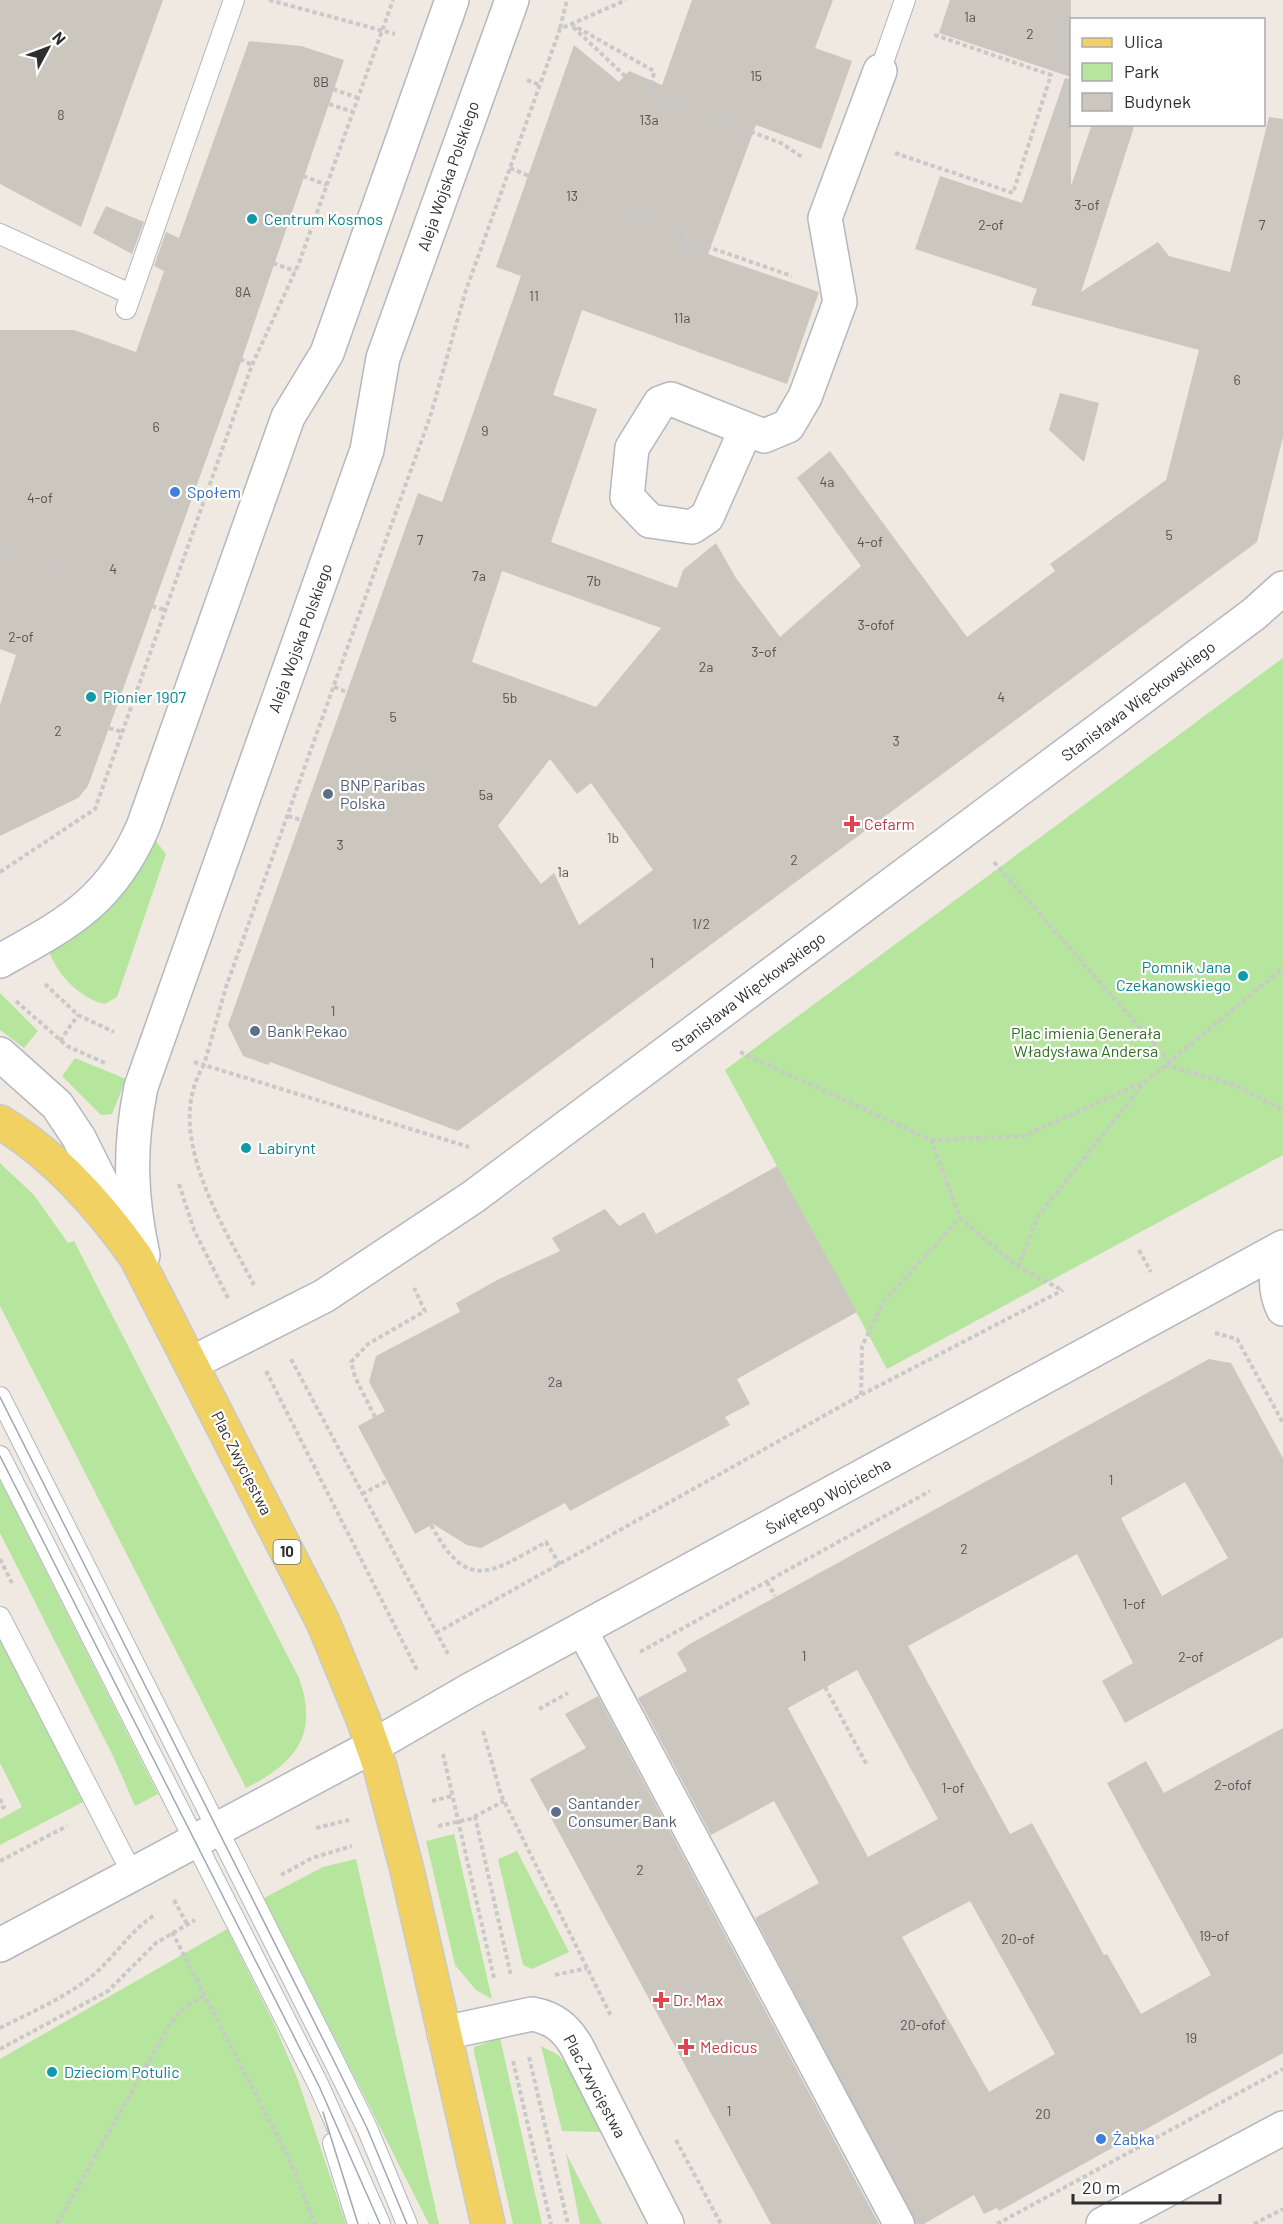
<svg xmlns="http://www.w3.org/2000/svg" width="1283" height="2224" viewBox="0 0 1283 2224" font-family="Barlow,sans-serif">
  <rect width="100%" height="100%" fill="#efe9e1"/>
  <path fill="#b6e59e" d="M1283,658V1155L887,1369L725,1070Z
    M156,841L166,854L117,997L105,1004C81,999 57,975 49,951C100,922 129,895 156,841Z
    M0,993L38,1031L24,1048L0,1030Z
    M75,1058L126,1079L112,1114L101,1115L62,1076Z
    M0,1163L34,1195L68,1243L74,1241L299,1678C319,1735 296,1763 246,1788L0,1306Z
    M0,1480L158,1794L135,1806L114,1758L0,1533Z
    M0,1639L83,1802L0,1845V1819L22,1807L0,1763Z
    M454,1834L492,1999L476,1990L455,1965L426,1841Z
    M517,1851L569,1952L532,1969L523,1965L498,1859Z
    M356,1859L439,2224H429L264,1898L323,1867Z
    M227,1929L274,2024L298,2080L346,2224H0V2059Z
    M500,2038L542,2224H513L474,2052V2047Z
    M541,2046L558,2055L567,2065L600,2132L562,2131Z
    M566,2153L602,2224H580Z"/>
  <path fill="#cbc7bf" fill-rule="evenodd" d="M0,0H163L81,227L0,184Z
    M692,0H833L815,48L852,61L821,149L756,125L708,254L819,292L787,384L582,310L553,395L597,409L551,542L677,588L683,570L716,543L736,578L780,637L861,566L797,478L830,451L967,637L1055,571L1050,564L1166,480L1199,350L1031,305L1037,289L915,249L940,176L1022,203L1065,78L1071,79V186L1092,124H1135L1081,292L1158,242L1169,256L1230,272L1269,117L1283,119V437L1257,542L458,1131L270,1062L268,1065L243,1056L228,1025L418,493L442,502L521,276L496,267L574,45L619,82L629,71L662,85ZM502,571L661,628L596,707L472,662ZM550,759L577,794L591,783L653,870L579,925L554,873L541,884L498,826Z
    M950,0H1071V77L939,33Z
    M249,41L301,46L344,60L233,385L88,786L78,798L0,836V705L16,655L0,649V330H74L136,352L164,271L154,266L166,232L179,238Z
    M106,206L144,222L132,254L93,233Z
    M1060,393L1099,403L1084,462L1049,430Z
    M777,1166L857,1312L737,1379L750,1404L725,1417L730,1425L570,1511L565,1503L481,1548L467,1545L433,1524L415,1534L358,1426L385,1411L369,1382L376,1356L460,1312L456,1303L499,1279L560,1251L552,1238L605,1209L619,1226L644,1212L656,1234Z
    M1209,1359L1231,1363L1283,1458V1637L1125,1723L1102,1681L1133,1663L1077,1554L908,1646L1010,1834L1032,1823L1104,1955L1107,1954L1141,2014L1211,1975L1107,1783L1146,1761L1164,1793L1283,1728V2053L999,2211L997,2208L984,2214L974,2195L924,2224H916L755,1918L819,1883L774,1801L711,1835L638,1698L687,1671L677,1653L688,1645ZM1185,1482L1228,1558L1162,1596L1121,1518ZM857,1670L938,1819L868,1857L788,1708ZM970,1901L1055,2054L989,2092L902,1937Z
    M598,1696L879,2224H771L530,1779L586,1748L565,1714Z"/>
  <g fill="none" stroke-linecap="round" stroke-linejoin="round">
    <g stroke="#b4b7c1" stroke-width="22">
      <path id="service" d="M880,71L905,0
        M0,234L130,294
        M126,309L234,0
        M0,1397L335,2063L367,2128L407,2224
        M0,1456L319,2086L380,2224
        M0,1617L133,1875
        M333,2143L358,2224"/>
    </g>
    <g stroke="#b4b7c1" stroke-width="33">
      <path id="pedestrian" d="M582,1630L899,2224"/>
    </g>
    <g stroke="#b4b7c1" stroke-width="36">
      <path id="minor" d="M746,429L707,517L692,527L650,521L627,497L632,448L660,403L671,399L764,436L788,426L805,397L840,302L825,218L880,71
        M0,961C68,923 110,902 143,827L288,417L327,353L452,0
        M1282,1248C1276,1270 1273,1288 1283,1309
        M143,1255C130,1195 129,1147 141,1087L367,450L383,358L512,0
        M192,1363L324,1296L473,1197L1254,614L1283,588
        M373,1746L468,1691L1283,1247
        M444,2033L532,2014C554,2018 566,2028 577,2047L667,2224
        M1103,2224L1283,2128"/>
    </g>
    <g stroke="#b4b7c1" stroke-width="36">
      <path id="tertiary" d="M0,1054L57,1105L79,1138L125,1230
        M0,1945L373,1746"/>
    </g>
    <g stroke="#c9c9c9" stroke-width="36">
      <path id="primary" d="M0,1122C55,1155 99,1205 136,1257L323,1622L363,1719L380,1767L407,1870L488,2224"/>
    </g>
    <path stroke="#c9c9c9" stroke-width="4" stroke-dasharray="4.5 3" stroke-linecap="butt" d="M269,0L395,34
      M571,24L654,71L651,94L781,143L802,157
      M573,27L625,76
      M560,28L567,0
      M527,80L540,85
      M333,89L358,98
      M329,104L353,112
      M895,153L1013,193L1051,75L932,34
      M510,168L529,176
      M303,176L327,185
      M618,207L687,232L680,254
      M685,239L792,276
      M273,263L295,271
      M240,359L252,365
      M0,552L60,573
      M152,606L165,610
      M334,687L347,692
      M109,728L122,732
      M288,816L301,820
      M994,862L1170,1062
      M0,872L95,809L252,365L299,263L393,0
      M45,984L78,1015L114,1032
      M16,1001L67,1046L105,1063
      M60,1041L78,1015
      M740,1052L931,1140L960,1218L1018,1267L1062,1290
      M194,1062L204,1065L226,987L431,414L465,293L560,29L626,0
      M1165,1065L1235,1085L1283,1110
      M931,1140L1024,1136L1144,1082
      M179,1184L194,1230L228,1298
      M1139,1250L1151,1272
      M1018,1267L1038,1216L1145,1082L1283,968
      M254,1285C223,1225 162,1132 204,1065L469,1147
      M1215,1333L1237,1339L1283,1423
      M291,1359L448,1654
      M266,1371L418,1672
      M861,1395L862,1346L884,1301L960,1218
      M375,1417L355,1377L351,1362L368,1344L425,1311L414,1288
      M362,1494L387,1481
      M431,1525C467,1592 489,1574 546,1542L560,1565
      M0,1559L12,1583
      M767,1582L775,1596
      M436,1633L861,1395L1063,1290
      M640,1652L930,1491
      M825,1687L867,1765
      M539,1709L568,1693
      M483,1731L501,1795L611,2016
      M443,1754L494,1978
      M0,1799L4,1807L0,1809
      M432,1801L452,1796
      M475,1816L511,1976
      M438,1826L470,1819L504,1801
      M316,1828L349,1820
      M0,1861L67,1826
      M281,1875L312,1858L352,1846
      M174,1900L187,1924
      M172,1932L291,2163L315,2224
      M555,1975L587,1968
      M0,2028C33,2011 72,1995 100,1969C119,1950 133,1929 156,1914
      M0,2049L108,1991L156,1943L195,1920
      M529,2057L568,2224
      M513,2061L551,2224
      M676,2140L721,2224
      M57,2224L170,2024L185,2007L205,1995
      M997,2224L1283,2069
      M1254,2224L1283,2209"/>
    <use href="#service" stroke="#fff" stroke-width="20"/>
    <use href="#pedestrian" stroke="#fff" stroke-width="30"/>
    <use href="#minor" stroke="#fff" stroke-width="33"/>
    <use href="#tertiary" stroke="#fff" stroke-width="33"/>
    <use href="#primary" stroke="#f2d163" stroke-width="33"/>
    <path stroke="#a3a6b8" stroke-width="1.5" d="M0,1397L335,2063L367,2128L407,2224
      M0,1456L319,2086L380,2224
      M323,2112L358,2224"/>
  </g>
  <g fill="#0f9aa8" stroke="#fff" stroke-width="2">
    <circle cx="252" cy="219" r="6"/>
    <circle cx="91" cy="697" r="6"/>
    <circle cx="1243" cy="976" r="6"/>
    <circle cx="246" cy="1148" r="6"/>
    <circle cx="52" cy="2072" r="6"/>
  </g>
  <g fill="#3f7fe0" stroke="#fff" stroke-width="2">
    <circle cx="175" cy="492" r="6"/>
    <circle cx="1101" cy="2139" r="6"/>
  </g>
  <g fill="#5c6f8a" stroke="#fff" stroke-width="2">
    <circle cx="328" cy="794" r="6"/>
    <circle cx="255" cy="1031" r="6"/>
    <circle cx="556" cy="1812" r="6"/>
  </g>
  <g fill="#e0444e" stroke="#fff" stroke-width="2">
    <path d="M849 815h6v6h6v6h-6v6h-6v-6h-6v-6h6z"/>
    <path d="M658 1991h6v6h6v6h-6v6h-6v-6h-6v-6h6z"/>
    <path d="M683 2038h6v6h6v6h-6v6h-6v-6h-6v-6h6z"/>
  </g>
  <g text-anchor="middle" stroke-width="4.5" stroke-linejoin="round" paint-order="stroke">
    <g font-size="14" fill="#555452">
      <text x="970" y="22">1a</text>
      <text x="1030" y="39">2</text>
      <text x="756" y="81">15</text>
      <text x="321" y="87">8B</text>
      <text x="61" y="120">8</text>
      <text x="649" y="125">13a</text>
      <text x="572" y="201">13</text>
      <text x="1087" y="210">3-of</text>
      <text x="991" y="230">2-of</text>
      <text x="1262" y="230">7</text>
      <text x="243" y="297">8A</text>
      <text x="534" y="301">11</text>
      <text x="682" y="323">11a</text>
      <text x="1237" y="385">6</text>
      <text x="156" y="432">6</text>
      <text x="485" y="436">9</text>
      <text x="827" y="487">4a</text>
      <text x="40" y="503">4-of</text>
      <text x="1169" y="540">5</text>
      <text x="420" y="545">7</text>
      <text x="870" y="547">4-of</text>
      <text x="113" y="574">4</text>
      <text x="479" y="581">7a</text>
      <text x="594" y="586">7b</text>
      <text x="876" y="630">3-ofof</text>
      <text x="21" y="642">2-of</text>
      <text x="764" y="657">3-of</text>
      <text x="706" y="672">2a</text>
      <text x="1001" y="702">4</text>
      <text x="510" y="703">5b</text>
      <text x="393" y="722">5</text>
      <text x="58" y="736">2</text>
      <text x="896" y="746">3</text>
      <text x="486" y="800">5a</text>
      <text x="613" y="843">1b</text>
      <text x="340" y="850">3</text>
      <text x="794" y="865">2</text>
      <text x="563" y="877">1a</text>
      <text x="701" y="929">1/2</text>
      <text x="652" y="968">1</text>
      <text x="333" y="1016">1</text>
      <text x="555" y="1387">2a</text>
      <text x="1111" y="1485">1</text>
      <text x="964" y="1554">2</text>
      <text x="1134" y="1609">1-of</text>
      <text x="804" y="1661">1</text>
      <text x="1191" y="1662">2-of</text>
      <text x="1233" y="1790">2-ofof</text>
      <text x="953" y="1793">1-of</text>
      <text x="640" y="1875">2</text>
      <text x="1214" y="1941">19-of</text>
      <text x="1018" y="1944">20-of</text>
      <text x="923" y="2030">20-ofof</text>
      <text x="1191" y="2043">19</text>
      <text x="729" y="2116">1</text>
      <text x="1043" y="2119">20</text>
    </g>
    <rect fill="#fff" stroke="#6d6d6d" stroke-width="1.5" x="273.5" y="1540" width="27" height="24" rx="4.5"/>
    <g font-size="15" font-weight="bold" fill="#2e2e2e">
      <text x="287" y="1557">10</text>
    </g>
    <g font-size="16" fill="#2e2e2e" stroke="#fff">
      <text transform="translate(448 176) rotate(-71)" y="6">Aleja Wojska Polskiego</text>
      <text transform="translate(300 638) rotate(-70)" y="6">Aleja Wojska Polskiego</text>
      <text transform="translate(1138 701) rotate(-37)" y="6">Stanisława Więckowskiego</text>
      <text transform="translate(748 992) rotate(-37)" y="6">Stanisława Więckowskiego</text>
      <text transform="translate(242 1463) rotate(63)" y="6">Plac Zwycięstwa</text>
      <text transform="translate(828 1496) rotate(-29)" y="6">Świętego Wojciecha</text>
      <text transform="translate(595 2086) rotate(62)" y="6">Plac Zwycięstwa</text>
    </g>
    <g font-size="16" fill="#0d838f" stroke="#fff" text-anchor="start">
      <text x="264" y="225">Centrum Kosmos</text>
      <text x="103" y="703">Pionier 1907</text>
      <text x="1231" y="973" text-anchor="end">Pomnik Jana<tspan x="1231" dy="18">Czekanowskiego</tspan></text>
      <text x="258" y="1154">Labirynt</text>
      <text x="64" y="2078">Dzieciom Potulic</text>
    </g>
    <g font-size="16" fill="#366cbe" stroke="#fff" text-anchor="start">
      <text x="187" y="498">Społem</text>
      <text x="1113" y="2145">Żabka</text>
    </g>
    <g font-size="16" fill="#4e5e75" stroke="#fff" text-anchor="start">
      <text x="340" y="791">BNP Paribas<tspan x="340" dy="18">Polska</tspan></text>
      <text x="267" y="1037">Bank Pekao</text>
      <text x="568" y="1809">Santander<tspan x="568" dy="18">Consumer Bank</tspan></text>
    </g>
    <g font-size="16" fill="#be3a42" stroke="#fff" text-anchor="start">
      <text x="864" y="830">Cefarm</text>
      <text x="673" y="2006">Dr. Max</text>
      <text x="700" y="2053">Medicus</text>
    </g>
    <g font-size="16" fill="#2c6e1b" stroke="#fff">
      <text x="1086" y="1039">Plac imienia Generała<tspan x="1086" dy="18">Władysława Andersa</tspan></text>
    </g>
  </g>
  <rect x="1070" y="18" width="195" height="108" fill="#ffffff" stroke="#ababab" stroke-width="1.5"/>
  <rect x="1082" y="38" width="30" height="9" fill="#f2d163" stroke="#ababab" stroke-width="1.5"/>
  <text x="1124" y="48" font-size="18" fill="#2e2e2e">Ulica</text>
  <rect x="1082" y="63" width="30" height="18" fill="#b6e59e" stroke="#ababab" stroke-width="1.5"/>
  <text x="1124" y="78" font-size="18" fill="#2e2e2e">Park</text>
  <rect x="1082" y="93" width="30" height="18" fill="#cbc7bf" stroke="#ababab" stroke-width="1.5"/>
  <text x="1124" y="108" font-size="18" fill="#2e2e2e">Budynek</text>
  <g transform="translate(48 48) rotate(49)" stroke="#ffffff" stroke-width="4.5" paint-order="stroke">
  <path d="M0-4.5L10 22L0 15L-10 22Z" fill="#2e2e2e"/>
  <text y="-9" font-size="16" font-weight="bold" text-anchor="middle" fill="#2e2e2e">N</text>
  </g>
  <path d="M1073 2194v9h147v-9" fill="none" stroke="#2e2e2e" stroke-width="3"/>
  <text x="1082" y="2194" font-size="18" fill="#2e2e2e" stroke="#ffffff" stroke-width="4.5" paint-order="stroke">20 m</text>
</svg>
